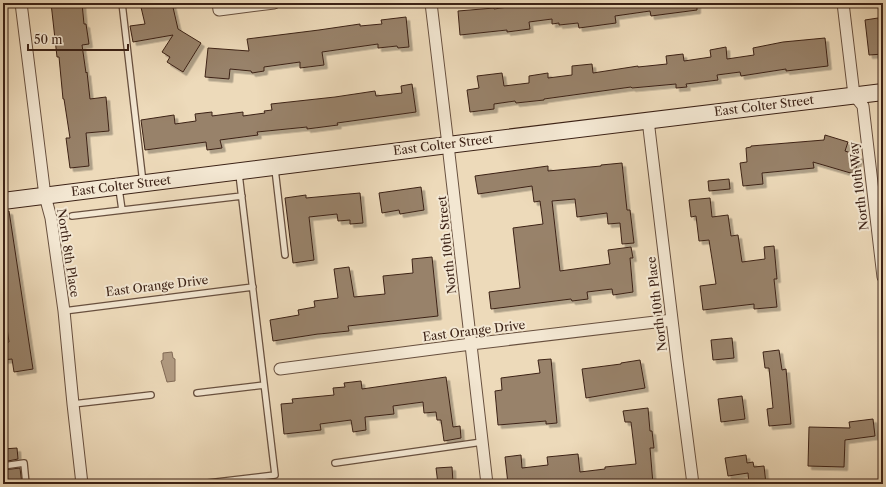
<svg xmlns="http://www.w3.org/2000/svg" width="886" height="487" viewBox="0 0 886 487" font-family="'Libre Caslon Text',serif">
  <defs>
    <filter id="shadow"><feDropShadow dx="3.5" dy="3.5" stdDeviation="0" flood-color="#0004"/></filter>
  </defs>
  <rect width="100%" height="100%" fill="#eddaba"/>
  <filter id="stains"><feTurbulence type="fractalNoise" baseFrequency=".005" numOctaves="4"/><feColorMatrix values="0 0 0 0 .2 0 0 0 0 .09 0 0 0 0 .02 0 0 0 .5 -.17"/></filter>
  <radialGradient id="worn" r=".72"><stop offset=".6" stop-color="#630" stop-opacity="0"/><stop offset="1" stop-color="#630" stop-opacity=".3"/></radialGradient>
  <path fill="#b19b82" stroke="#826b57" d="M172,352L173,358L175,359V381L167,382L161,361L163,360V353Z"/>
  <path fill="#98826b" stroke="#3c2216" filter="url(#shadow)" d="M51,3H82L84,24H86L89,44L82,45L86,73L87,72L90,99L106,97L109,131L86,133L89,166L70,168L66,138H70L64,99H63L59,57H57Z
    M140,3H172L178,29L201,43L183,72L167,62L170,57L162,52L173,35L133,42L130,26L145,24Z
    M536,3H697V10L651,16L650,11L615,16L616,23L579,28L578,23L559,25V23L552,24V19L529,22L530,29L507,32V30L460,35L458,11L494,8V9Z
    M406,17L409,47L398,48L397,46L378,48V44L322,52L324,65L300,68V62L264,67V71L252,73L251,71L230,69L229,79L205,77L208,48L249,51L247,39L319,30L360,24V26L382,24L381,20Z
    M878,18L879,23H883V54L869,55L865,20Z
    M825,38L828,66L786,71V69L741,76L740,72L717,75L718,80L686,84L687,87L676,88V84L632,88L631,87L544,99V100L516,103L515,101L494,104V109L470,112L467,90L479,88L477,76L502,73L504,86L529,83V76L548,73V78L572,75V66L592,64L593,73L638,66V67L667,64L666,56L683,54L684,61L711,57L710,50L726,47L727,59L754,55L753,48L783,42Z
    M412,84L416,112L337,123L338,125L307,129V127L257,132L258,135L220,140L222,148L207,150L206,142L145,150L141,120L174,115L175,124L196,121L195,114L212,112V116L243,112V116L265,113L264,111L272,110L271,104L335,97L375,91L376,96L402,93L401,86Z
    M825,135L848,142L845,151L860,156L854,174L813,162L814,168L762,173L763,184L743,186L740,163L747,162L746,148L751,147V146L824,140Z
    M622,163L627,210H630L634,243L622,244L620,223L608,224L607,213L577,217L575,199L552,201L560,271L610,264L608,250L631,247L633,258H630L633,292L613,295L612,289L587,292L588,299L572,301L571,299L491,309L489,292L520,288L513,228L543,224L540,201L534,202L532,186L478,194L475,176L548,166V171L601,166V165Z
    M729,179L730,189L709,191L708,181Z
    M421,187L424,210L400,214L399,210L382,213L379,193Z
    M360,193L363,223L350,224V220L338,221L337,214L309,217L314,260L293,263L285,198L306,195V198Z
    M710,198L712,217L728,215L731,236L738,235L742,262L765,259L764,247L774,246L777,279H774L777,307L754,309V304L703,310L700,286L716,284L709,240L699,241L696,216L691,217L689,200Z
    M3,211H9L33,369L14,372L12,359L3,360V343L9,342L3,301Z
    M432,257L438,316L348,326L349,331L319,334H318L273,341L270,320L299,315L298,310L315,307L314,301L338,298L334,269L349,267L354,297L385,294L383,276L413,273L412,259Z
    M732,338L734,358L713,360L711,340Z
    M779,350L782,370L786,369L791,424L769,426L767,409L773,408L769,368H765L763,352Z
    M551,359L557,423L546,424V421L498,425L495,391L502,390L501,378L540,373L538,360Z
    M640,360L645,388L586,398L582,369L621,364V363Z
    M446,377L453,427L460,426L461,438L444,441L441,420H437L436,412L424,413L423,402L393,406L394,414L365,417L366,430L353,432L351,420L320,424L321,430L284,434L281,404L293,403L292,399L334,395L333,388L345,387L344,383L361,381L362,389Z
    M742,396L745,419L721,422L718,399Z
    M648,408L650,431H652L654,448H650L653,484H508L505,457L521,455L522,468L548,465L547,457L578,454L580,472L605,469V467L636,464L631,422H625L623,411Z
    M873,419L875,436L845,440L844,467L808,466L809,427L850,428L849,422Z
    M17,448L18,459L3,462V449Z
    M746,455L747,463L753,462L754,467L764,466L766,484H749L748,473L728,476L725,458Z
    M452,467L453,483L438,484L436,468Z
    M20,468L22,484H3V470Z"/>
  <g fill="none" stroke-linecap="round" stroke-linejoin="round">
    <g stroke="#68503f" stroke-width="8">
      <path id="lane" d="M122,3L143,183
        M275,169L285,255
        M119,189L122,210
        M72,216L242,196
        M64,311L253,287
        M197,393L264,385
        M73,404L151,395
        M335,463L482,442
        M3,466L24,463L26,484
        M199,484L275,475L239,174"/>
    </g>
    <g stroke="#68503f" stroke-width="13">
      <path id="street" d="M21,3L45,196L51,218L64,311L73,404L82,484
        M218,3L219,10L274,3
        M431,3L448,145L487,484
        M843,3L854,95L863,106L883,277
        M648,120L677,361L693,484
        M280,369L471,344L672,320"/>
    </g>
    <g stroke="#3c2216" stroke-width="18">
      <path id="secondary" d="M3,201L448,145L883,92"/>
    </g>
    <use href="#lane" stroke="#f3e7d2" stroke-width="5.5"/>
    <use href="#street" stroke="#f3e7d2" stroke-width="11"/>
    <use href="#secondary" stroke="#f3e7d2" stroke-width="16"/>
  </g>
  <g text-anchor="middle" stroke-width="4" stroke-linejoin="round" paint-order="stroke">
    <g font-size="12" fill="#3c2216" stroke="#f3e7d2">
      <text transform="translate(764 106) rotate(-7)" y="4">East Colter Street</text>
      <text transform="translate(443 145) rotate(-7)" y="4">East Colter Street</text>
      <text transform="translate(121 186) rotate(-7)" y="4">East Colter Street</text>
      <text transform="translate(859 186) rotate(-97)" y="4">North 10th Way</text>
      <text transform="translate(447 245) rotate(-96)" y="4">North 10th Street</text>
      <text transform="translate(68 253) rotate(81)" y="4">North 8th Place</text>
      <text transform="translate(157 286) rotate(-7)" y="4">East Orange Drive</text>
      <text transform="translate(657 304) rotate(-97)" y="4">North 10th Place</text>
      <text transform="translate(474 331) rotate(-7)" y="4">East Orange Drive</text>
    </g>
  </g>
  <rect width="886" height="487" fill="none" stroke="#eddaba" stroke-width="16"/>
  <rect x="4" y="4" width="878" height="479" fill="none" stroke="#3c2216" stroke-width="2"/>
  <rect x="8" y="8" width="870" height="471" fill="none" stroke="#3c2216"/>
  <path d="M28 44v6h100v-6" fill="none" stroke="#3c2216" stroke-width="2"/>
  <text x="34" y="44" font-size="12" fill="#3c2216" stroke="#f3e7d2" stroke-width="3" paint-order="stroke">50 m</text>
  <rect width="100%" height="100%" filter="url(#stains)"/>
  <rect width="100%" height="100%" fill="url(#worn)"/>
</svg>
